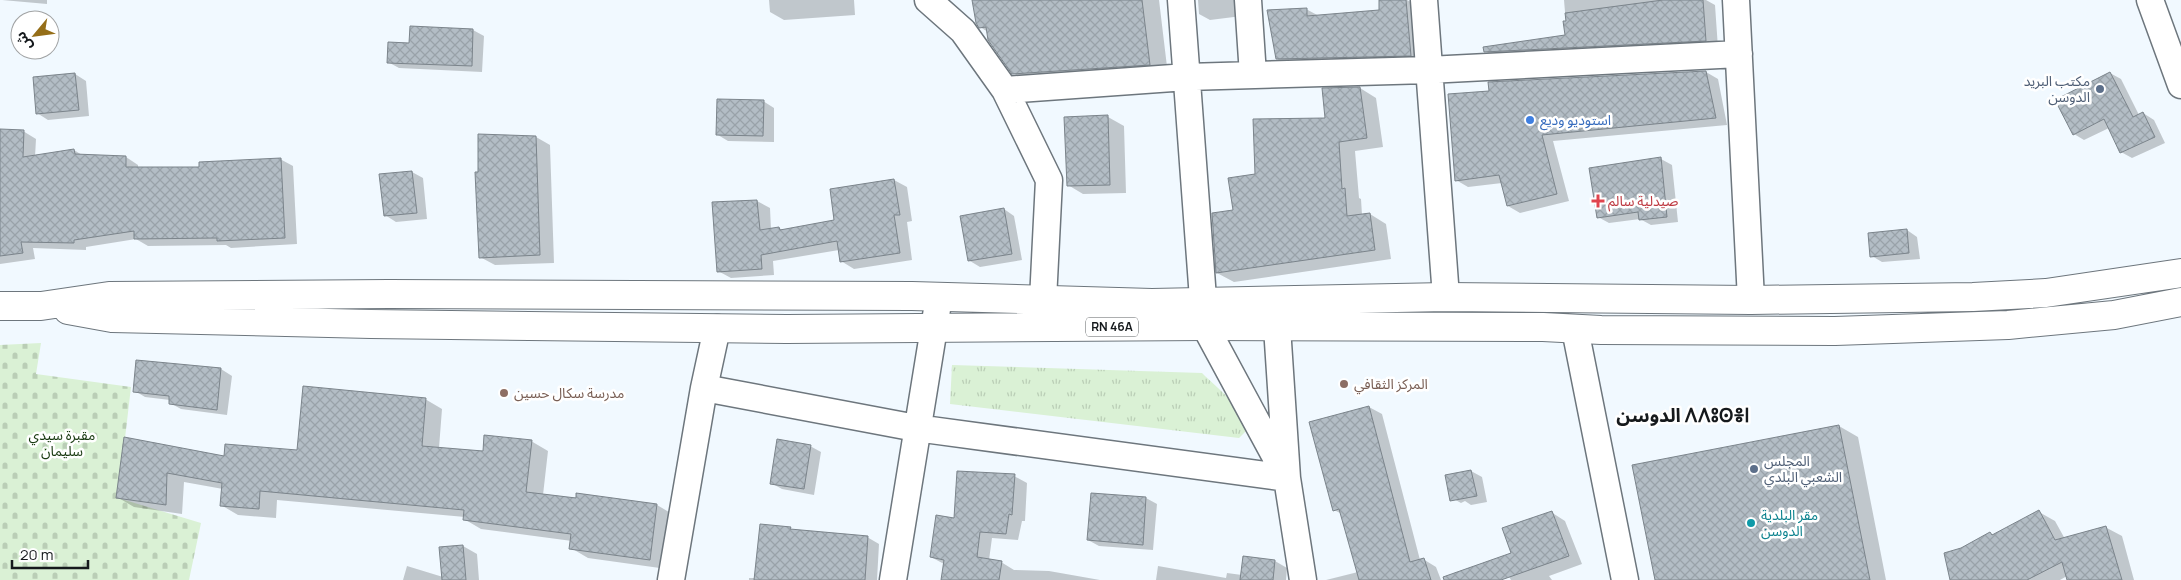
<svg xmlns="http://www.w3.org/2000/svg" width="2181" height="580" viewBox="0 0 2181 580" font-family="Manrope,'Noto Sans Arabic','Noto Sans Tifinagh',sans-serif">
  <defs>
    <pattern id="grass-tufts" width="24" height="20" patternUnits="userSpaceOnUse" patternTransform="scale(1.25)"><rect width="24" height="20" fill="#daf1d5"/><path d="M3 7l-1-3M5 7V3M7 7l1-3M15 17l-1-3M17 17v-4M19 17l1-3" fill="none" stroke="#baceb6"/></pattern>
    <pattern id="cemetery-stones" width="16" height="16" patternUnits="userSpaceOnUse" patternTransform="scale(1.25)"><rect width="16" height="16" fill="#daf1d5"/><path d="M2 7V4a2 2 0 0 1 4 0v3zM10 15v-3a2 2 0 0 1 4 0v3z" fill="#baceb6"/></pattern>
    <pattern id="building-cross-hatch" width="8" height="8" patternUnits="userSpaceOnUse" patternTransform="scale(1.25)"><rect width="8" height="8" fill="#b3bdc5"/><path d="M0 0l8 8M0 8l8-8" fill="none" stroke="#99a2a9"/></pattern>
  </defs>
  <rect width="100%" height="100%" fill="#f1f9ff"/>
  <path fill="url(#grass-tufts)" d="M952,365L1202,373C1219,390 1243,406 1246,431L1239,438L950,404Z"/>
  <path fill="url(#cemetery-stones)" d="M41,343L36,374L131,387L118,498L201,523L189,580H0V345Z"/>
  <path fill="#0003" d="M2,0H47V4Z
    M769,0H854L855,15L784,20L770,12Z
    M973,0H1159L1168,75L1032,84L1013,73L988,32L980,27Z
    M1198,0H1240L1242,16L1210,20L1199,14Z
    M1390,0H1407L1420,7L1425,63L1292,67L1277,59L1306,9L1319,16L1381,11Z
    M1564,0H1706L1715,5L1718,48L1498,59L1485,51L1567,36Z
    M473,30L484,36L482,72L399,68L388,62L411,44Z
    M1706,72L1718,79L1727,125L1553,141L1569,201L1520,213L1508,206L1502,183L1468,187L1456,180L1449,95Z
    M2110,73L2121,79L2139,115L2143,113L2154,120L2165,143L2132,158L2121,152L2109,128L2084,140L2074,134Z
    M75,74L86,81L89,116L48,120L37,113Z
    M1360,88L1376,98L1383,147L1355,151L1359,198L1361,199L1362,215L1370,214L1386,224L1391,259L1234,282L1217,273L1234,211L1256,175L1326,119Z
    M763,101L774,108V142L728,141L718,135Z
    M1108,117L1124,126L1126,193L1083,194L1068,185L1065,118Z
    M0,130L23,131L36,139L35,157L74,150L82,155L126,157L138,165V169L200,168L280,159L293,166L297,244L231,248L226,245L148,246L136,239L86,247V250L33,248L35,259L0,264Z
    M479,135L536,137L550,145L554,263L495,265L480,257Z
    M1661,159L1672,165L1678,222L1651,225L1640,219L1609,223L1598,217Z
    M412,172L423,178L427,219L396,222L385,215L381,175Z
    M894,180L907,187L912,221L907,222L912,260L854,269L841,261L839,250L773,261L774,275L731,278L718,271L757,201L770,208L771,230L779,228L783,230L836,221L831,190Z
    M1004,209L1014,216L1022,260L980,267L970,261Z
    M1907,230L1917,237L1920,259L1882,262L1872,256Z
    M137,361L221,369L232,376L227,415L181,409L170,403V400L145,397L135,391Z
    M425,399L442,409L439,448L484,453L531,441L548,451L543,495L657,505L674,515L667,569L588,558L571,548L572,541L481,529L464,519L465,517L277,500L276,518L238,515L221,505L223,489L184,482L182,514L134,507L117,497L125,438L225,458L298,452Z
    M1369,407L1382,414L1420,560L1423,559L1436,567L1441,580H1326L1358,572L1342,514L1334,510Z
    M1839,426L1858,437L1886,580H1656Z
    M810,446L821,452L814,495L782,489L771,483Z
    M1471,471L1482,477L1487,502L1471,505L1465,501L1461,503L1450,497Z
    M1014,476L1027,483L1025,521H1022L1018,540L992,538L989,560L1001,562L1014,570L1049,571L1100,580H942L944,564L931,557L955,519Z
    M1092,494L1146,498L1157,504L1153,550L1099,546L1088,540Z
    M1551,512L1565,521L1582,564L1549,576L1552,580H1511L1498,559L1512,554Z
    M2039,512L2055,521L2065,539L2105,527L2122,536L2134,580H2068L2067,576L2060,580H1951L1962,550L1990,533L1994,535Z
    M790,528L794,531L867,537L879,544L877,580H749V578H755Z
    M463,546L477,554L479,580H403L407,566L443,577Z
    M1275,561L1287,568L1286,580H1156L1158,566L1226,578L1227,573L1242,575Z"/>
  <path fill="url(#building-cross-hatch)" stroke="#7b848b" d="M972,0H1142L1150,65L1012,74L988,40L986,27L979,28L976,23Z
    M1379,0H1406L1411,56L1276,59L1267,10L1307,8V16L1379,10Z
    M1663,0H1703L1706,41L1484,52L1483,47L1565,35L1563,21H1566L1565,13Z
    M410,26L473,29L472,66L387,63L388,42L409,43Z
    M1706,71L1716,118L1542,135L1557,194L1507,206L1499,175L1455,181L1448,94L1489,91L1488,82Z
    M2110,72L2133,117L2143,112L2155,137L2120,153L2104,119L2073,135L2055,100Z
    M75,73L79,110L36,114L33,77Z
    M1360,87L1367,138L1339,142L1342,189L1345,188L1347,216L1370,213L1375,250L1216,273L1212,213L1233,210L1228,178L1255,174L1253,119L1325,118L1322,88Z
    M717,99L764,100L763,136L716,135Z
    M1108,115L1110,185L1067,186L1064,117Z
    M0,129L24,130L23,157L74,149L75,154L126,156V167H199V162L281,158L285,238L217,241V238L134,239V231L74,240V243L21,242L23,253L0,256Z
    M478,134L536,136L540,255L479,258L475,172H478Z
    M1661,157L1667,217L1639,220L1638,212L1597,218L1589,168Z
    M412,171L417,213L384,216L379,174Z
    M894,179L900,215H894L900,253L840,262L837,241L761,255L762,269L717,272L712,202L757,200L760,230L779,227L780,230L834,220L830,189Z
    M1004,208L1012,254L968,261L960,216Z
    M1907,229L1909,253L1870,257L1868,233Z
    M136,360L221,368L217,410L169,404V396L133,392Z
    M303,386L426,398L422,446L483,451L484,435L532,440L526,492L576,498V493L657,504L650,560L569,549L571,534L463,520L464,510L260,491L259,509L220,506L222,483L167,473L166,505L116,498L124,437L224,456L225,444L297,450Z
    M1369,406L1410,562L1424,558L1431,580H1359L1339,509L1333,511L1309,422Z
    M1839,425L1870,580H1655L1632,465Z
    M777,439L811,445L804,489L770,484Z
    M1471,470L1477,496L1450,501L1445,475Z
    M957,471L1015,474L1012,515L1009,514L1006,534L980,532L977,557L1002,561L999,580H941L944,560L930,557L936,515L954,518Z
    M1091,493L1146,497L1143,545L1087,540Z
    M2039,510L2055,540L2106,526L2122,580H2067L2062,562L2027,580H1950L1944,553L1961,548L1990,532L1992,535Z
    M1552,511L1569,556L1501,580H1444L1443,577L1511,553L1502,528Z
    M760,524L791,527L790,529L868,536L865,580H754Z
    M463,545L466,580H442L439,547Z
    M1243,556L1275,560L1273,580H1240Z"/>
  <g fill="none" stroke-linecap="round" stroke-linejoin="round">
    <g stroke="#6d767d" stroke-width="29">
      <path id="street" d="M928,0L963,31L1005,90L1049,180L1043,300
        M1181,0L1205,326L1287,478L1303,580
        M1248,0L1253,75
        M1424,0L1446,297
        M1736,0L1751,300
        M2150,0L2181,85
        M1005,90L1187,77L1428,70L1739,54
        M1575,329L1625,580
        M704,388L916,428L1287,478L1277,327
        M671,580L704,388L717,328
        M893,580L939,297"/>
    </g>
    <g stroke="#6d767d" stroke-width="30">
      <path id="primary" d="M0,306H41L109,296L389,294L912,296L1152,303L1446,297L1751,300L1973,297L2046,293L2181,273
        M68,310L112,318L371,324L787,329L1205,326L1543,327L1601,330L1835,331L2008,325L2114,315L2181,302"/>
    </g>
    <use href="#street" stroke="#fff" stroke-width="26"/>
    <use href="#primary" stroke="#fff" stroke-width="28"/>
  </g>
  <g fill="#5c6f8a" stroke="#fff" stroke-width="2">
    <circle cx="2100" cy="89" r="5"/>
    <circle cx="1754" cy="469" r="5"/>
  </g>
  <circle fill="#3f7fe0" stroke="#fff" stroke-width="2" cx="1530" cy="120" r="5"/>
  <path fill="#e0444e" stroke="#fff" stroke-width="2" d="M1595.5 193.5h5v5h5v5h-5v5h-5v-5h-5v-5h5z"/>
  <g fill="#8d6e63" stroke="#fff" stroke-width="2">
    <circle cx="1344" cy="384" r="5"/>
    <circle cx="504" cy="393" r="5"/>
  </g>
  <circle fill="#0f9aa8" stroke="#fff" stroke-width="2" cx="1751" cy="523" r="5"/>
  <g text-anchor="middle" stroke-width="5" stroke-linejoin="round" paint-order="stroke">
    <rect fill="#fff" stroke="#5b5e60" stroke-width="1" x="1086" y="317.5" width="52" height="19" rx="4"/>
    <g font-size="12" font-weight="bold" fill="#15191c">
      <text x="1112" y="331">RN 46A</text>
    </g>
    <g font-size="14" fill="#4e5e75" stroke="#fff" text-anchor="end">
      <text x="2090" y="86">مكتب البريد<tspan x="2090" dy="16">الدوسن</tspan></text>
      <text x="1764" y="466" text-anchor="start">المجلس<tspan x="1764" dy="16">الشعبي البلدي</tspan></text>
    </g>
    <g font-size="14" fill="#366cbe" stroke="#fff" text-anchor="start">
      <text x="1540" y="125">استوديو وديع</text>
    </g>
    <g font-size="14" fill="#be3a42" stroke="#fff" text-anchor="start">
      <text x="1608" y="206">صيدلية سالم</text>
    </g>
    <g font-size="14" fill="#785e54" stroke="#fff" text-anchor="start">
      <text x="1354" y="389">المركز الثقافي</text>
      <text x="514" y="398">مدرسة سكال حسين</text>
    </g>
    <g font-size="14" fill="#183910" stroke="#fff">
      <text x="62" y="440">مقبرة سيدي<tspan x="62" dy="16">سليمان</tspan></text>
    </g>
    <g font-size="14" fill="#0d838f" stroke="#fff" text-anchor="start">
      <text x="1761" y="520">مقر البلدية<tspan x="1761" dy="16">الدوسن</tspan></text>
    </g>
    <g font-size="19" font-weight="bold" fill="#15191c" stroke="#fff">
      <text x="1683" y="422">الدوسن ⴷⴷⵓⵙⴻⵏ</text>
    </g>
  </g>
  <g transform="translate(35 35) rotate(241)"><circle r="24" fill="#ffffff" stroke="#a1a3a4"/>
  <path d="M0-4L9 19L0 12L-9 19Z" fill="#956e18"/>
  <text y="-8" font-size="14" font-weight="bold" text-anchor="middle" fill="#15191c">ش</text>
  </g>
  <path d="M12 560v8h76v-8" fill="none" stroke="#15191c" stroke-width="2.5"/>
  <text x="20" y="560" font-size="15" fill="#15191c" stroke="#ffffff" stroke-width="4" paint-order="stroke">20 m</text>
</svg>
